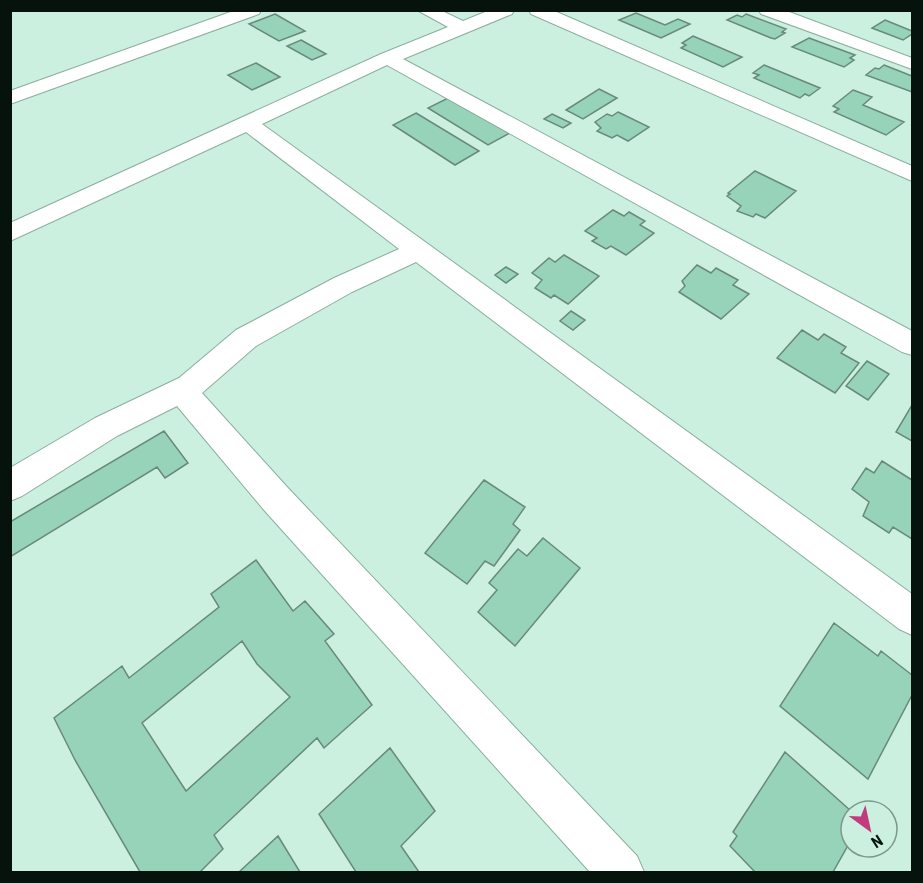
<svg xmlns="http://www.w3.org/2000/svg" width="923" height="883" viewBox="0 0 923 883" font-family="'Roboto Condensed',sans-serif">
  <rect width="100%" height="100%" fill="#cbf0df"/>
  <path fill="#96d3b8" stroke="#688a7a" stroke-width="1.5" fill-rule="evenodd" d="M636,13L665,25L678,19L690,24L661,38L619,20Z
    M275,14L305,31L279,41L249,24Z
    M746,14L786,29L782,32L785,33L775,39L771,38L727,20L737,15L742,17Z
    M885,20L912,31V34L903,40L872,28Z
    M693,36L742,57L723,67L681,48L686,45L682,43Z
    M809,38L855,55L850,58L854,60L844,67L792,47Z
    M301,40L326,54L312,60L287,46Z
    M256,63L280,77L252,90L228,75Z
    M764,65L820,88L809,96L805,94L800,98L754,78L759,75L753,73Z
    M884,65L912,76V92L866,75L875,68L879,69Z
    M599,89L617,98L583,119L566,110Z
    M853,90L872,97L863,105L904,122L886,135L834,112L839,109L833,106Z
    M450,97L510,133L488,145L428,108Z
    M618,112L649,127L628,141L617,135L612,138L597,131L601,128L595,122L607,114L612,116Z
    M416,113L479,151L455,165L393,125Z
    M552,114L571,123L563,128L544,119Z
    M755,171L796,191L765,218L756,214L753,217L737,211L741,206L727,196L730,194L728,193Z
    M613,210L624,216L629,212L645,221L640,225L654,233L626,255L611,246L606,249L592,241L597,238L585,231Z
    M564,255L599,276L568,304L554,295L551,298L535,288L542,280L532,273L549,258L555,262Z
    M697,265L711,273L716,268L738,280L733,285L749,294L721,319L679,292L685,286L682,281Z
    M506,267L518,274L506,283L495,275Z
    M571,311L585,320L573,330L560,321Z
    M802,330L818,340L824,334L846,347L841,353L859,363L835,393L777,358Z
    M867,361L889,374L868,400L846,386Z
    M912,405V441L896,432Z
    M164,431L188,463L165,478L157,467L10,557V522Z
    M882,461L912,480V539L893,527L889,533L863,516L869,502L852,489L866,468L874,473Z
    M484,480L525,507L513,524L520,530L494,566L485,561L467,584L425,553Z
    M543,538L580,568L515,646L478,612L497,590L489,583L518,549L527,556Z
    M256,560L293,611L305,601L334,634L325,641L372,705L324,748L317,738L214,835L223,849L200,872H140L75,760L54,718L122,666L129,678L219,607L211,594ZM242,641L257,664L290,697L186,791L142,723Z
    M834,623L878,656L881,651L912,675V695L868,779L780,706Z
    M390,748L435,811L401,846L419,872H356L319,814Z
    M785,752L851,811V840L833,872H755L730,846L737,836L733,832Z
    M278,836L300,872H239Z"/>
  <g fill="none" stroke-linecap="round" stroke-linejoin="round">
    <g stroke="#8bae9e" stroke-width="2">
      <path id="street" d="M236,10H261L259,14L10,104V91Z
        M417,10H440L463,21L490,10H514L512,14L403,59L912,331V355L902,352L387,65L262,124L912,594V635L899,629L416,262L352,292L256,346L202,393L288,488L637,856L644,872H590L264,510L177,406L117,436L22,496L10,501V468L95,418L179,378L236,330L334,278L399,249L246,132L10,241V223L381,54L448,27Z
        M529,10H552L912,166V181L531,14Z
        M759,10H784L912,58V69L761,14Z"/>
    </g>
    <use href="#street" fill="#fff" fill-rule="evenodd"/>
  </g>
  <rect width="923" height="883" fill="none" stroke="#06130d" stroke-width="24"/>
  <g transform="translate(869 829) rotate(147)"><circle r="28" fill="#cbf0df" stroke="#7c988b" stroke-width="1.5"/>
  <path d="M0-4.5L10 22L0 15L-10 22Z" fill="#c13b7e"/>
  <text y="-9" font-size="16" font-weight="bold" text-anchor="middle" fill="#06130d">N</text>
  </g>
</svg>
